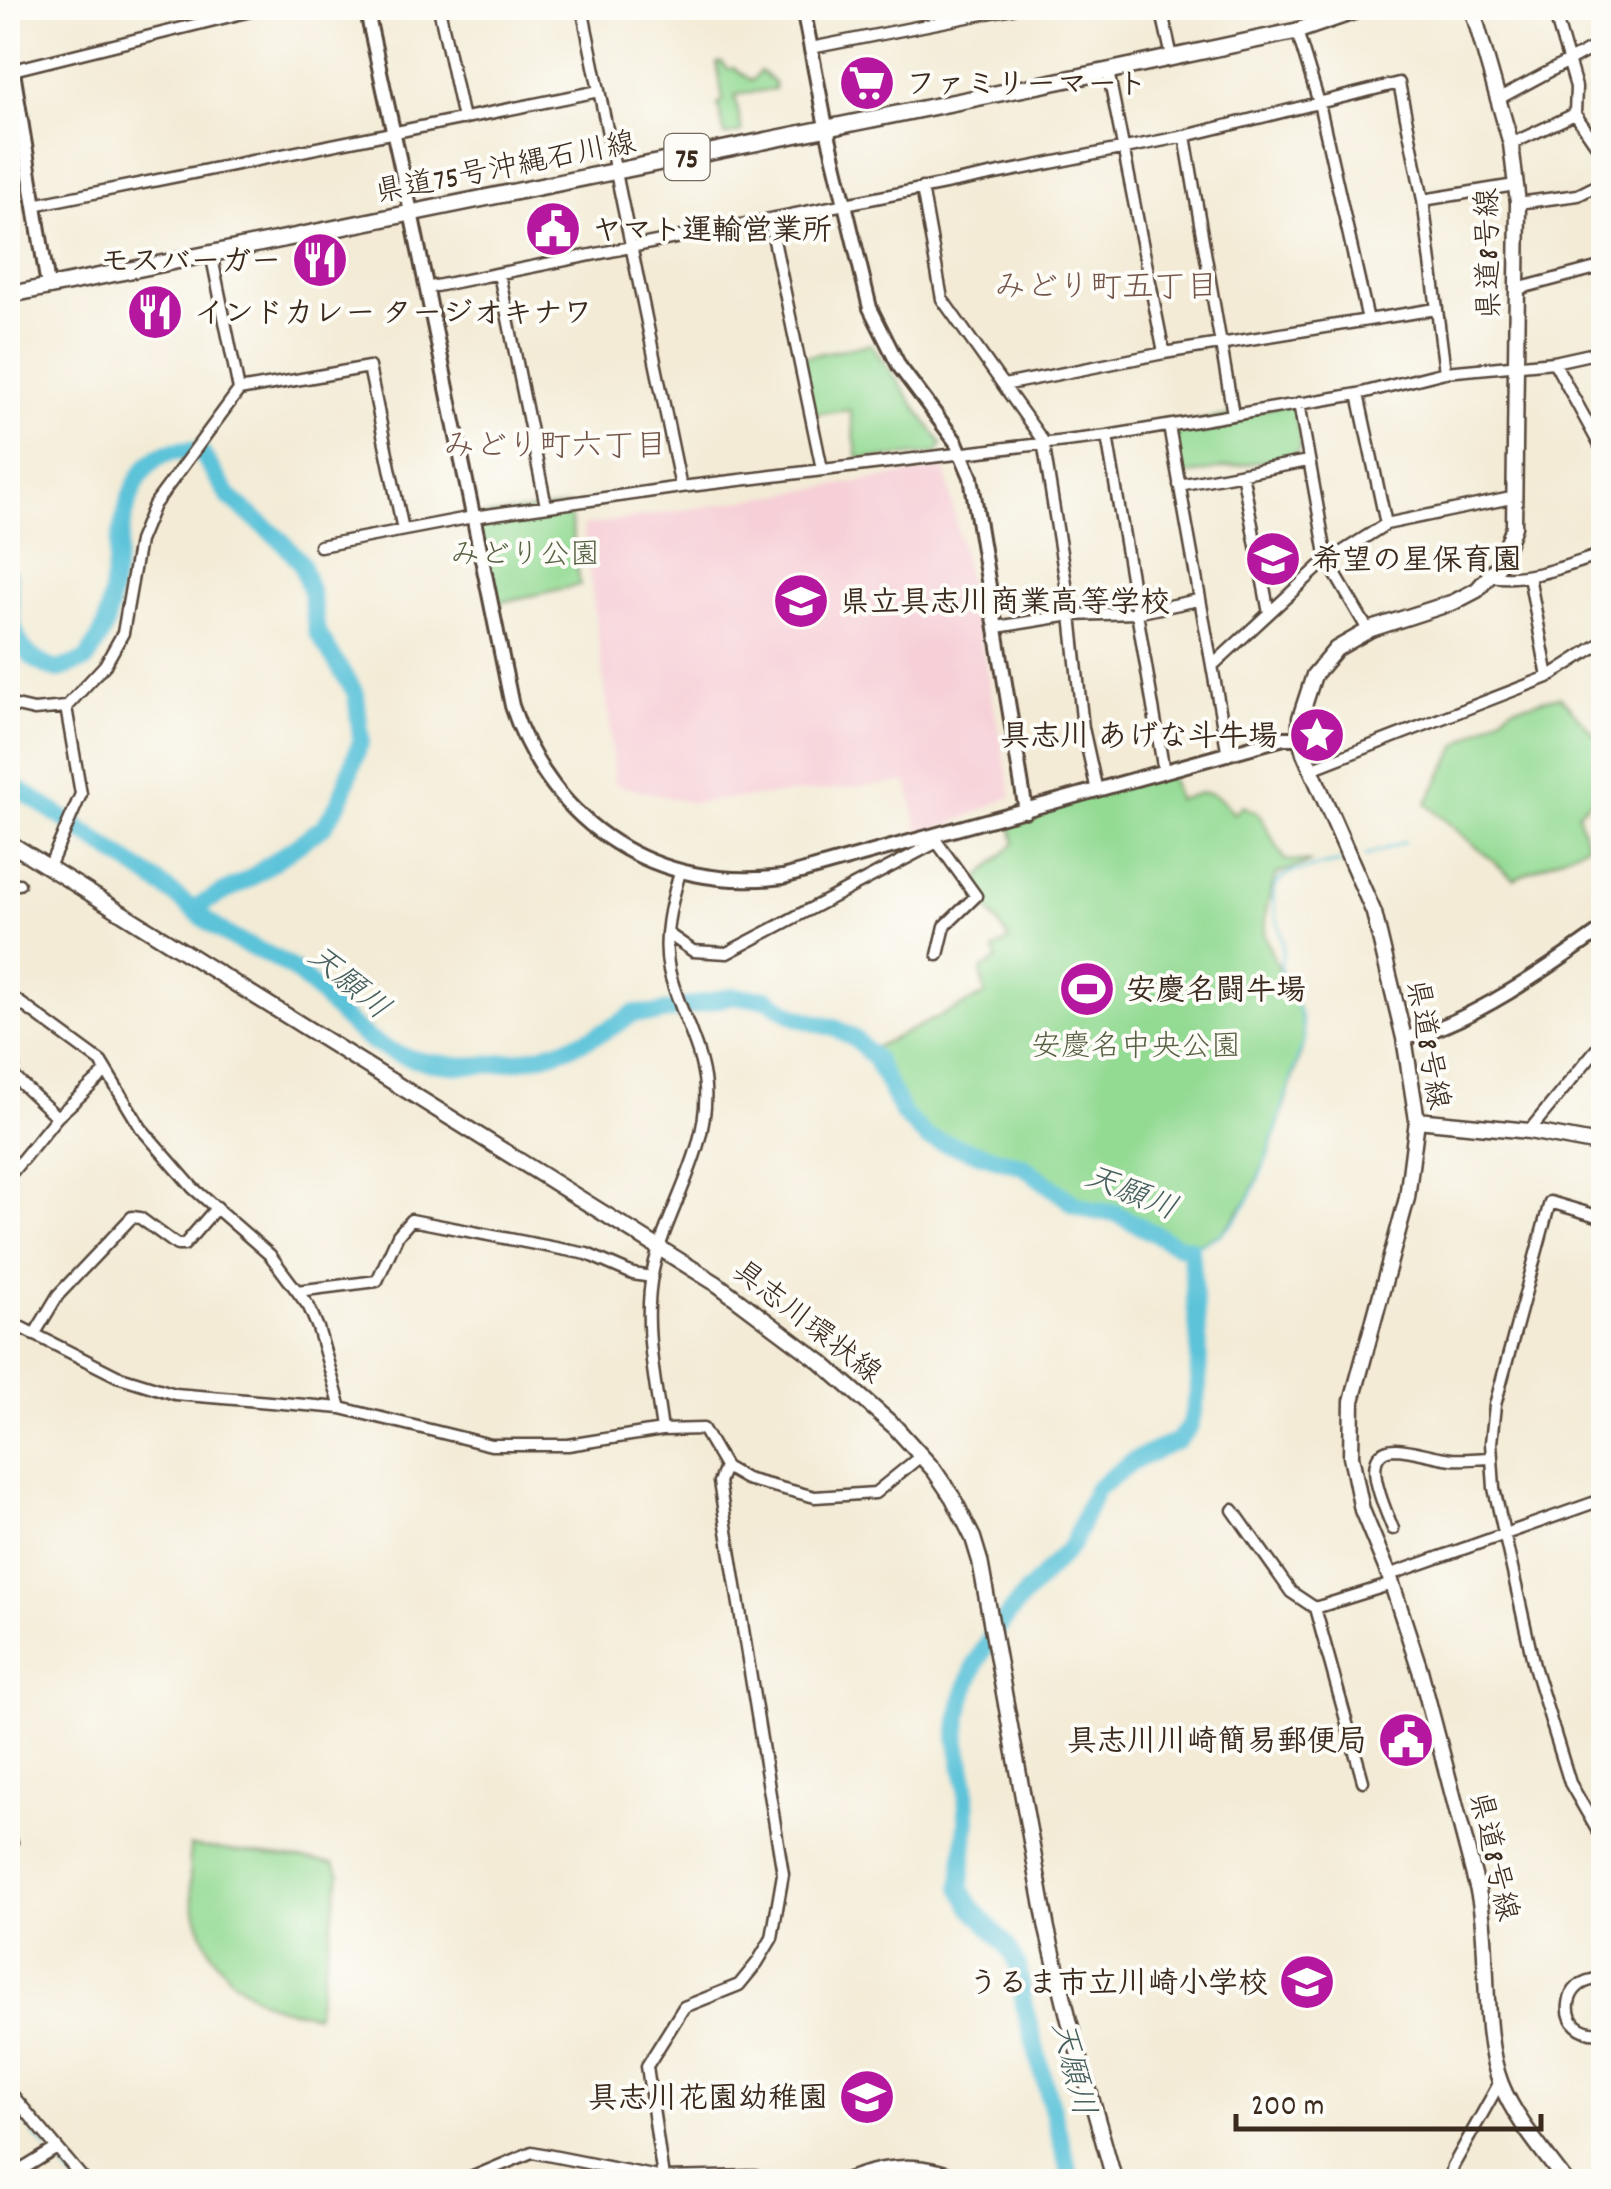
<svg xmlns="http://www.w3.org/2000/svg" width="1611" height="2189" viewBox="0 0 1611 2189" font-family="Dekko,'Klee One',sans-serif">
  <rect width="100%" height="100%" fill="#fdfcf7"/>
  <filter id="ink" filterUnits="userSpaceOnUse"><feTurbulence type="fractalNoise" baseFrequency=".01" numOctaves="2"/><feDisplacementMap in="SourceGraphic" scale="20" xChannelSelector="R" yChannelSelector="G"/><feConvolveMatrix kernelMatrix="1 2 1 2 8 2 1 2 1" color-interpolation-filters="sRGB"/></filter>
  <filter id="wash" filterUnits="userSpaceOnUse"><feTurbulence type="fractalNoise" baseFrequency=".0048" numOctaves="4" result="noise"/><feDisplacementMap in="SourceGraphic" scale="40" xChannelSelector="R" yChannelSelector="G"/><feGaussianBlur stdDeviation="2.25" result="paint"/><feColorMatrix in="noise" values="0 0 0 0 0 0 0 0 0 0 0 0 0 0 0 0 0 1.4 0 .05"/><feComposite in="paint" operator="in"/></filter>
  <g filter="url(#wash)">
    <rect width="100%" height="100%" fill="#f3ebd6"/>
    <path fill="#f6cfd7" d="M945,468L1012,796L920,838L907,782L692,803L614,784L609,719L583,526Z"/>
    <path fill="#93da93" stroke="#678258" stroke-width="2.5" d="M722,62L727,69L734,68L752,81L760,71L774,82L775,89L735,95L742,132L725,136L718,104L723,101L717,63Z
      M871,344L942,444L937,453L858,459L850,410L813,414L802,357Z
      M1294,404L1301,447L1293,456L1178,476L1169,426Z
      M569,506L580,585L502,602L492,611L473,517Z
      M1560,696L1603,745V789L1578,812L1587,845L1514,879L1426,804L1458,745L1513,707Z
      M1169,770L1177,800C1211,789 1212,788 1234,814L1243,806L1259,814L1285,860L1311,862L1277,874C1270,892 1262,918 1266,937C1275,974 1306,1002 1304,1042L1270,1151L1248,1200L1221,1234L1190,1248L1176,1245L1116,1213L1093,1211L1074,1204L1036,1174L1007,1160L927,1138L903,1114L867,1051L985,995L981,970L997,960L994,950L1009,940L980,897L978,878L1015,843L1009,818Z
      M190,1846L333,1863L340,1874L316,2015C303,2012 289,2011 277,2007C208,1981 186,1913 190,1846Z"/>
    <g fill="none" stroke-linecap="round" stroke-linejoin="round">
      <path stroke="#5cc3d9" stroke-width="2.5" d="M1365,856L1405,842
        M1190,1248C1200,1244 1211,1240 1219,1235C1267,1202 1282,1093 1304,1042C1305,1015 1292,997 1282,974C1278,963 1284,953 1283,943C1280,918 1258,886 1292,872L1341,862
        M8,2103L48,2150
        M54,2156L76,2182"/>
      <path stroke="#5cc3d9" stroke-width="18" d="M8,575C12,620 8,654 57,670L86,660C93,649 101,638 105,626C120,580 114,453 179,451C189,450 194,449 202,454L229,497L282,541L301,563L311,593L317,632L356,694L361,740L340,801L324,826L249,879L192,909
        M8,782C59,815 110,849 160,884C183,900 203,920 227,935C245,946 264,951 282,962C314,981 336,1016 367,1038C440,1089 567,1062 634,1013L655,1014L732,996L768,999L796,1017L837,1029L855,1039L875,1059L903,1114L927,1138L1023,1166L1074,1204L1093,1211L1115,1213L1176,1245L1190,1248L1199,1346L1198,1392L1190,1426L1177,1441L1133,1461L1096,1489L1072,1545L1020,1600L991,1637L976,1663L963,1698L959,1721L957,1738L966,1785L967,1820L961,1887L971,1906L1007,1946L1018,1966L1024,2006L1072,2182"/>
    </g>
  </g>
  <g filter="url(#ink)">
    <g fill="none" stroke-linecap="round" stroke-linejoin="round">
      <g stroke="#57473a" stroke-width="15">
        <path id="minor" d="M439,8L463,119
          M582,8L681,487
          M1161,8L1172,57
          M1553,8L1576,87L1575,114L1604,156
          M1297,31L1319,103L1368,320
          M811,48L1013,8
          M13,70L263,8
          M1108,71L1164,353
          M1498,99L1604,42
          M1185,136L1233,414
          M1511,144L1575,114
          M922,188L942,299L1043,441L1071,615L1083,728L1097,791
          M1423,200L1515,185
          M1518,203L1578,195L1604,182
          M34,205L599,91
          M770,221L822,469
          M211,253L239,390
          M499,274L546,506
          M426,288L1185,136L1399,83L1423,200L1445,372
          M1517,289L1604,266
          M1554,362L1604,453
          M1004,385L1164,353L1436,309
          M1358,394L1386,524
          M1299,403L1327,560L1368,630
          M1169,426L1228,755
          M1107,436L1164,772
          M1242,473L1269,613
          M1179,485L1308,461
          M320,546L473,517L681,487L1107,436L1358,394L1445,372L1554,362L1604,351
          M1491,576C1529,582 1567,565 1604,554
          M1529,576L1548,677
          M997,627L1071,615L1136,613L1198,600
          M1213,665L1320,566L1386,524L1516,497
          M8,704L34,710L66,707L105,665L123,633L139,541L154,505L239,390L369,367L403,530
          M1311,769L1548,677L1604,641
          M937,842L976,896L945,926L938,955
          M49,867L81,794L66,707
          M8,884H19
          M667,933L693,951L727,953L937,842L936,835
          M8,994L101,1062L141,1128L193,1188L270,1255L309,1307L318,1328L341,1408
          M8,1059L14,1066L12,1075L57,1117
          M1529,1131L1604,1040
          M8,1177L57,1117L105,1073
          M1604,1218L1550,1202L1495,1405L1491,1443L1494,1488L1534,1666L1570,1783L1604,1842
          M297,1291L377,1281L398,1235L411,1220L587,1254L633,1274L652,1277
          M8,1321L117,1376L175,1394L341,1408L491,1445H568L662,1430L703,1429L725,1467L746,1479L815,1497L875,1493L922,1455
          M34,1335L58,1295L132,1217L140,1218L177,1245H184L217,1207
          M662,1430C655,1378 642,1323 653,1270C666,1210 710,1150 705,1087C702,1046 678,1010 669,970C662,938 671,903 680,872
          M1233,1510L1291,1592L1315,1608L1363,1781
          M1393,1529C1386,1510 1355,1449 1396,1449C1415,1450 1433,1457 1452,1459C1465,1460 1479,1458 1492,1458
          M1389,1575L1604,1499
          M1315,1608L1392,1584
          M8,1843L12,1842
          M1604,1980C1560,1973 1554,2039 1604,2032
          M8,2090L86,2182
          M8,2178L57,2148
          M663,2178L647,2066L684,2007L739,1985L757,1963L772,1938L783,1874L719,1482L725,1467
          M461,2182L532,2152L663,2178L755,2176L771,2182
          M838,2182C884,2162 925,2159 970,2182
          M1449,2182L1453,2166L1500,2082"/>
      </g>
      <g stroke="#57473a" stroke-width="18">
        <path id="tertiary" d="M366,8L411,212L512,706C552,826 657,893 783,877L1284,738H1300
          M803,8L824,117L870,308L899,366L956,442L971,477L1026,811
          M8,41L48,286
          M1404,1038C1465,1027 1553,965 1604,928"/>
      </g>
      <g stroke="#57473a" stroke-width="19">
        <path id="secondary" d="M1472,8L1511,144L1518,203L1514,527L1499,565L1477,590L1454,602L1371,629L1336,649L1314,675L1300,718V738L1304,753L1374,913L1404,1038L1417,1120L1407,1198L1352,1401L1351,1456L1362,1510L1389,1575L1420,1670L1478,1891C1491,1951 1480,2031 1501,2084C1515,2119 1543,2151 1566,2182
          M8,842L717,1284L821,1362L895,1427L934,1470L953,1498L973,1538L980,1561L1047,1929L1069,2020L1115,2182
          M1417,1120L1529,1131L1604,1145"/>
      </g>
      <g stroke="#57473a" stroke-width="20">
        <path id="primary" d="M8,295L1108,71L1297,31L1364,8"/>
      </g>
      <use href="#minor" stroke="#fff" stroke-width="10"/>
      <use href="#tertiary" stroke="#fff" stroke-width="12"/>
      <use href="#secondary" stroke="#fff" stroke-width="14"/>
      <use href="#primary" stroke="#fff" stroke-width="15"/>
    </g>
  </g>
  <defs>
    <g id="supermarket-disc" transform="scale(2.875)"><circle r="9.5" fill="#b5179e" stroke="#fdfcf7"/><path d="M-6-5.5h2.5l.6 2H6L4.5 2H-2.5L-4.4-4H-6ZM-1.5 3.2a1.3 1.3 0 1 0 .1 0ZM3 3.2a1.3 1.3 0 1 0 .1 0Z" fill="#fff"/></g>
    <g id="civic-disc" transform="scale(2.875)"><circle r="9.5" fill="#b5179e" stroke="#fdfcf7"/><path d="M-.6-6.5H3V-4.5H.6V-3L4-1V1h2V6H-6V1h2V-1L-.6-3ZM-1.2 2.5V6h2.4V2.5Z" fill="#fff"/></g>
    <g id="restaurant-disc" transform="scale(2.875)"><circle r="9.5" fill="#b5179e" stroke="#fdfcf7"/><path d="M-5-6h1v4h1v-4h1v4h1v-4h1v5L-1.5 .5V6h-2V.5L-5-1ZM5-6V6H3V1.5H1.5Q1.5-4 5-6Z" fill="#fff"/></g>
    <g id="school-disc" transform="scale(2.875)"><circle r="9.5" fill="#b5179e" stroke="#fdfcf7"/><path d="M0-5L7-2L0 1L-7-2ZM-4 1L0 2.5L4 1V4Q0 6-4 4Z" fill="#fff"/></g>
    <g id="sight-disc" transform="scale(2.875)"><circle r="9.5" fill="#b5179e" stroke="#fdfcf7"/><path d="M0-6L1.8-2.2L6-1.7L2.9 1.2L3.7 5.4L0 3.3L-3.7 5.4L-2.9 1.2L-6-1.7L-1.8-2.2Z" fill="#fff"/></g>
    <g id="stadium-disc" transform="scale(2.875)"><circle r="9.5" fill="#b5179e" stroke="#fdfcf7"/><path d="M0-5a6.5 5 0 1 0 0 10a6.5 5 0 1 0 0-10ZM-3.5-1.8h7v3.6h-7Z" fill="#fff"/></g>
  </defs>
  <g fill-rule="evenodd">
    <use href="#supermarket-disc" x="867" y="83"/>
    <use href="#civic-disc" x="553" y="229"/>
    <use href="#restaurant-disc" x="320" y="260"/>
    <use href="#restaurant-disc" x="155" y="312"/>
    <use href="#school-disc" x="1273" y="559"/>
    <use href="#school-disc" x="801" y="601"/>
    <use href="#sight-disc" x="1317" y="735"/>
    <use href="#stadium-disc" x="1087" y="989"/>
    <use href="#civic-disc" x="1406" y="1740"/>
    <use href="#school-disc" x="1307" y="1982"/>
    <use href="#school-disc" x="867" y="2097"/>
  </g>
  <g text-anchor="middle" stroke-width="8" stroke-linejoin="round" paint-order="stroke">
    <rect fill="#fdfcf7" stroke="#75695f" stroke-width="2.5" x="664.5" y="134" width="45" height="46" rx="8"/>
    <g font-size="28" font-weight="bold" fill="#3b2a1e">
      <text x="687" y="167">75</text>
    </g>
    <g font-size="30" font-weight="bold" fill="#3b2a1e" stroke="#fdfcf7" text-anchor="start">
      <text x="906" y="93">ファミリーマート</text>
      <text x="592" y="239">ヤマト運輸営業所</text>
      <text x="281" y="270" text-anchor="end">モスバーガー</text>
      <text x="194" y="322">インドカレー タージオキナワ</text>
      <text x="1312" y="569">希望の星保育園</text>
      <text x="840" y="611">県立具志川商業高等学校</text>
      <text x="1278" y="745" text-anchor="end">具志川 あげな斗牛場</text>
      <text x="1126" y="999">安慶名闘牛場</text>
      <text x="1367" y="1750" text-anchor="end">具志川川崎簡易郵便局</text>
      <text x="1268" y="1992" text-anchor="end">うるま市立川崎小学校</text>
      <text x="828" y="2107" text-anchor="end">具志川花園幼稚園</text>
    </g>
    <g font-size="30" fill="#3b2a1e" stroke="#fdfcf7">
      <text transform="translate(505 166) rotate(-11)" y="10">県道75号沖縄石川線</text>
      <text transform="translate(1487 254) rotate(-91)" y="10">県道8号線</text>
      <text transform="translate(1429 1044) rotate(80)" y="10">県道8号線</text>
      <text transform="translate(808 1321) rotate(38)" y="10">具志川環状線</text>
      <text transform="translate(1495 1856) rotate(77)" y="10">県道8号線</text>
    </g>
    <g font-size="30" fill="#555f41" stroke="#fdfcf7">
      <text x="525" y="563">みどり公園</text>
      <text x="1136" y="1055">安慶名中央公園</text>
    </g>
    <g font-size="32" fill="#74554a" stroke="#fdfcf7">
      <text x="1106" y="296">みどり町五丁目</text>
      <text x="555" y="455">みどり町六丁目</text>
    </g>
    <g font-size="32" font-style="italic" fill="#47605f" stroke="#fdfcf7">
      <text transform="translate(350 981) rotate(40)" y="11">天願川</text>
      <text transform="translate(1132 1191) rotate(22)" y="11">天願川</text>
      <text transform="translate(1075 2068) rotate(76)" y="11">天願川</text>
    </g>
  </g>
  <rect width="1611" height="2189" fill="none" stroke="#fdfcf7" stroke-width="40"/>
  <path d="M1236 2114v15h305v-15" fill="none" stroke="#3b2a1e" stroke-width="5"/>
  <text x="1251" y="2114" font-size="30" fill="#3b2a1e" stroke="#fdfcf7" stroke-width="8" paint-order="stroke">200 m</text>
</svg>
